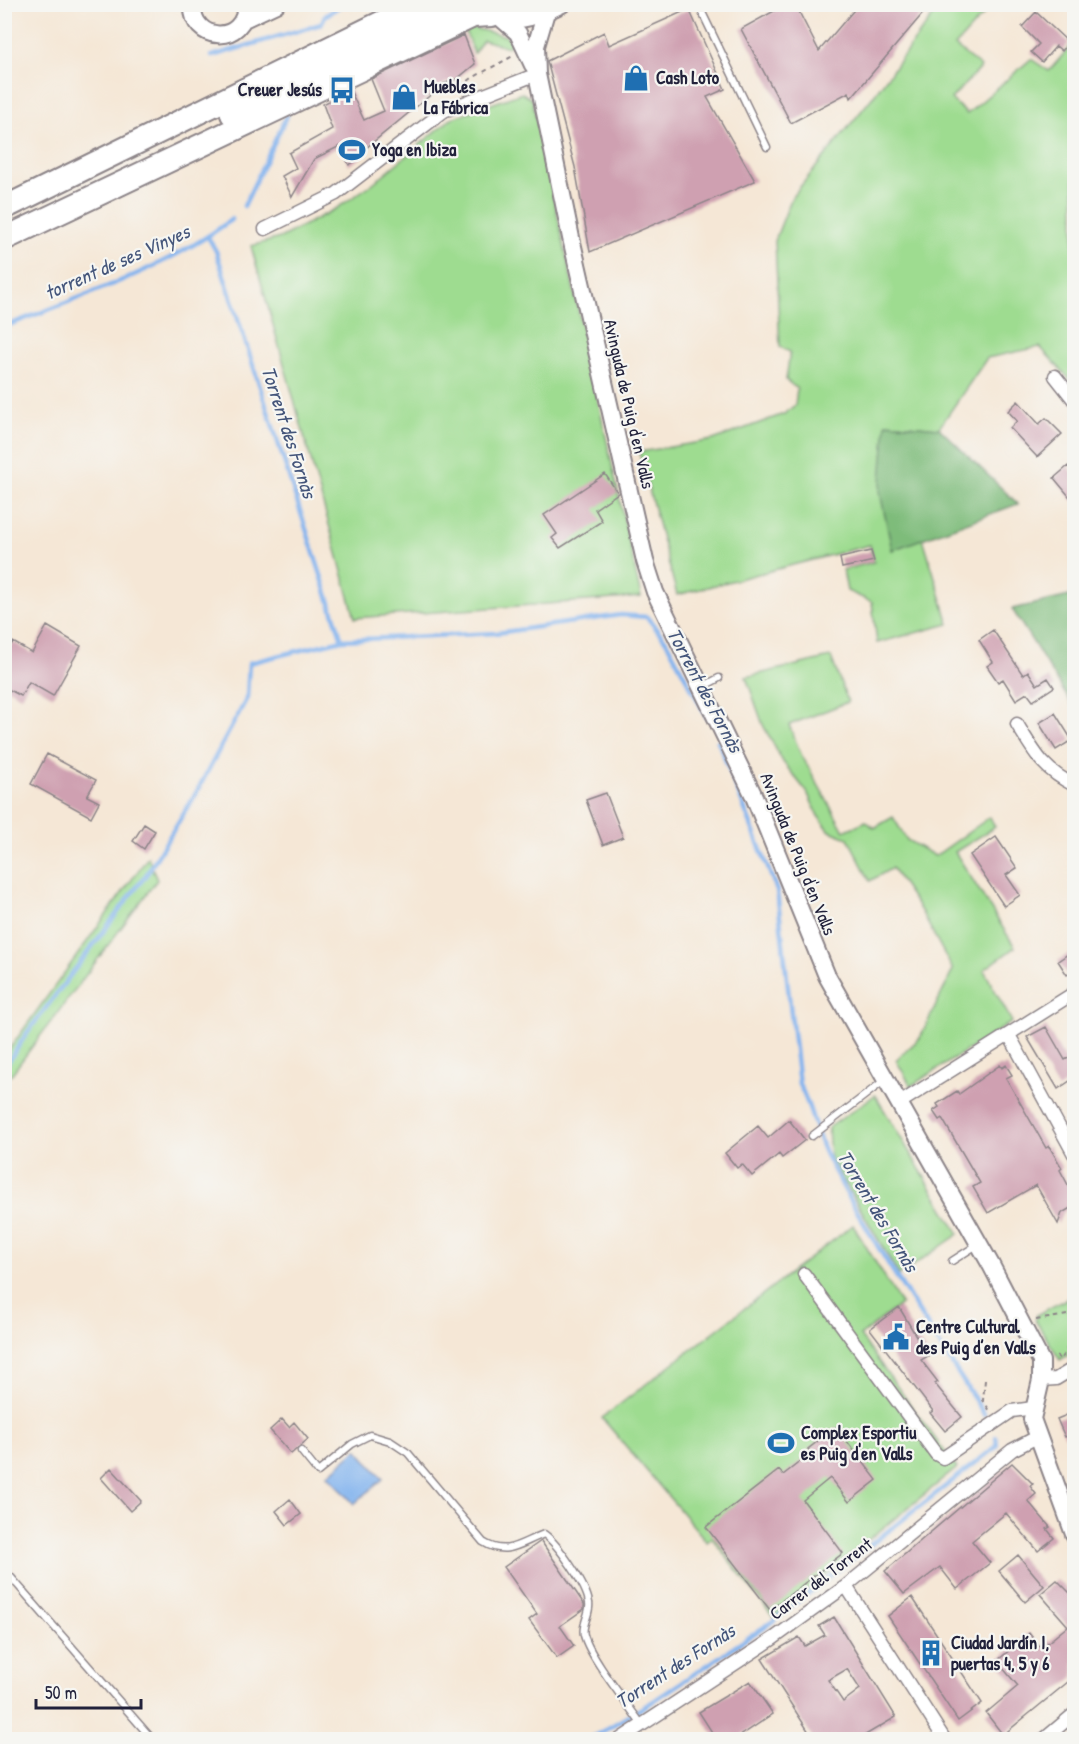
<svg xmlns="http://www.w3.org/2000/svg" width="1079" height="1744" viewBox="0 0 1079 1744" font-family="'Patrick Hand',sans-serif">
  <rect width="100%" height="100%" fill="#f6f6f2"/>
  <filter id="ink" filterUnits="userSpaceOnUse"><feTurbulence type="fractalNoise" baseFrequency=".0167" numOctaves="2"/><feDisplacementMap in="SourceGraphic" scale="12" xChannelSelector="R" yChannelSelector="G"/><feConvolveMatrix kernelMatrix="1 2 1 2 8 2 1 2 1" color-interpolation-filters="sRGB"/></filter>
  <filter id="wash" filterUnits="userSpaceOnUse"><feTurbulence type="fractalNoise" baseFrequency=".008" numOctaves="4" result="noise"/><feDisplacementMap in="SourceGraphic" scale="24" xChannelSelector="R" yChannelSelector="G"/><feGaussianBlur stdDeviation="1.35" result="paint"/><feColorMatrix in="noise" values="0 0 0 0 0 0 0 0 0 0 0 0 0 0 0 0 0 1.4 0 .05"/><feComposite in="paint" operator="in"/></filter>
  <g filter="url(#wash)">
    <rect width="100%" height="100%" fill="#f5e7d6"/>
    <path fill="#9edc90" stroke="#607f66" stroke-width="1.5" d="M941,5H992L955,46L981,67L951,99L967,114L1031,59L1049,71L1074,42V384L1040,347L987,358L939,428L887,423L892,550L923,538L949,624L877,643L872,602L847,591L843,570L874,562L870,545L677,595L639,452L713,440L784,414L795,405L797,389L786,380L790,352L780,347L775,240L792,197L871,99Z
      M473,28L506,36L513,42L508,47L483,40L474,53L465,31Z
      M522,93L532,99L641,597L355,618L251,246L280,238L337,208L372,184L452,118Z
      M831,657L848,702L789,725L801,754L844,831L866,821L874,828L893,817L907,840L935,856L990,817L995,827L955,852L1015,947L984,970L1012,1022L911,1086L896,1060L920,1038L953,970L921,911L892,868L870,881L848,838L830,831L818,816L807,792L783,762L763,725L746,677Z
      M148,857L157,880L5,1083V1055Z
      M875,1095L959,1234L899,1275L830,1157L828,1128Z
      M853,1225L901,1304L860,1336L957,1468L773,1617L712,1538L707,1542L602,1418Z
      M1074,1295V1351L1060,1360L1035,1320L1036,1315Z"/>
    <path fill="#7ebc7a" stroke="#506f5a" stroke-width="1.5" d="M886,423L939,428L1018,504L892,550L880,492Z
      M1074,595V708L1012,609Z"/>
    <path fill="#82b3ee" stroke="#526a94" stroke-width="1.5" d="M357,1449L383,1479L354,1504L328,1475Z"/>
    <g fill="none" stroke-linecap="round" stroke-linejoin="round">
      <path stroke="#82b3ee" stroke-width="4.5" d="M212,56L321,24L325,16L343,4
        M244,206L287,115
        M208,237L216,251L342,640L497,633L621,615L647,617L666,641L707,717
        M4,327C79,297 169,268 232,219
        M718,741L777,891L799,1084C813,1110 816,1138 829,1161C875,1248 931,1330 984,1414
        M4,1068L27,1033L146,875L196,793L247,698L249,663L342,640
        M588,1740L652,1702L773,1621L997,1446L996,1437"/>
    </g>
    <g id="blocks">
      <path fill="#cfa0b1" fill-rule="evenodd" d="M787,4H795L819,51L859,4H931L851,98L849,92L791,123L741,29Z
        M689,9L725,89L707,97L755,181L590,252L575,167L547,61L604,32L609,45Z
        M1036,12L1069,43L1062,51L1056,46L1042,62L1031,52L1039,44L1022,27Z
        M464,35L475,64L457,79L444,84L360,153L362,157L349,165L340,146L314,159L292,197L282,176L296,168L289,153L332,129L323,104L350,90L364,120L384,111L371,79Z
        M1018,401L1039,424L1046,418L1062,434L1037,457L1010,428L1017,421L1008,411Z
        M1068,466L1074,474V502L1054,478Z
        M605,474L618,493L595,509L602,521L560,548L552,538L557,534L544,515Z
        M871,551L874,561L842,568L840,558Z
        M47,626L81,646L53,696L29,682L21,696L4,687V656L13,642L32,653Z
        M993,630L1023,675L1028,671L1037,685L1048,678L1054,687L1033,701L1027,693L1016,700L1003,679L998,682L987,666L993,662L979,640Z
        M1055,713L1072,740L1056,750L1039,723Z
        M47,754L96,780L87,796L99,802L91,817L31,784Z
        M606,793L623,837L603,845L586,800Z
        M144,824L155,831L144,849L133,841Z
        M996,837L1017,868L1006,875L1020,895L1004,906L970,855Z
        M1074,950V970L1067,975L1058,961Z
        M1046,1027L1065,1060L1070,1057L1074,1064V1078L1058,1089L1027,1037Z
        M1000,1065L1002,1068L1006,1065L1012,1075L1006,1078L1046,1148L1049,1146L1062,1168L1060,1170L1074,1196V1206L1062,1213L1058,1224L1036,1185L988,1213L973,1187L980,1183L942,1118L939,1120L933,1111L939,1107L937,1104L957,1091L959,1094Z
        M789,1120L805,1140L782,1158L779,1154L752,1176L742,1164L737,1168L725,1153L758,1126L768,1138Z
        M899,1307L928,1356L921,1360L938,1382L935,1384L962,1417L945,1431L930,1413L933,1411L870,1329Z
        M1074,1412V1433L1065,1437L1057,1419Z
        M282,1419L289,1427L294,1422L308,1439L291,1454L270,1430Z
        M836,1427L877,1480L849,1502L830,1478L803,1500L843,1553L770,1610L706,1527L779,1470L783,1475L811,1453L808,1449Z
        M1012,1463L1033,1484L1030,1486L1036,1494L1028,1501L1050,1527L1047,1529L1054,1538L1038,1551L1006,1513L972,1541L990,1563L957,1589L940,1567L904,1594L885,1571Z
        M111,1468L141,1501L130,1511L101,1478Z
        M290,1499L301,1514L287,1525L276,1511Z
        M541,1541L584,1604V1609L560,1626L574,1646L557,1658L529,1620L537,1614L504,1567Z
        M1018,1555L1044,1586L1025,1602L999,1571Z
        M1057,1580L1074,1597V1677L1003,1735L986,1713L1018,1686L997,1661L1029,1633L1041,1648L1068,1626L1040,1594Z
        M912,1597L982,1703L958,1721L888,1616Z
        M834,1617L896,1717L857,1740H814L762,1659L799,1637L805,1646L825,1635L819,1626ZM847,1669L860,1689L843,1702L828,1680Z
        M750,1681L773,1714L734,1740H717L699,1712Z"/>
    </g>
  </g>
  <g filter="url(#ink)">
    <use href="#blocks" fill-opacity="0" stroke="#8c8488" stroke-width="1.5"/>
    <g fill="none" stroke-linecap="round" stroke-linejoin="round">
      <g stroke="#8c8488" stroke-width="9">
        <path id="lane" d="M698,4L767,147
          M704,686L719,678
          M812,1136L885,1080
          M952,1261L977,1245
          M301,1451L318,1472L352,1444L370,1435L390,1441L408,1453L483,1542C507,1557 520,1543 544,1534C558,1544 587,1586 589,1603C591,1613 581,1625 584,1635C590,1658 627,1703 642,1725
          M9,1575L153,1740"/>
      </g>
      <g stroke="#8c8488" stroke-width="15">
        <path id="street" d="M265,229L336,194L444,111L537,74
          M1055,376L1074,400
          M1017,724C1035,753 1043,770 1074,785
          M1009,1035L1074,1154
          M898,1104L1074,993
          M804,1274L936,1454L943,1458L1012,1411L1033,1408
          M1041,1380L1056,1379L1074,1368
          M846,1586L945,1740
          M619,1740L774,1638L846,1586L1012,1450L1037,1437
          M1043,1740L1074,1714"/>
      </g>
      <g stroke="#8c8488" stroke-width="20">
        <path id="secondary" d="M193,4C190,43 246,46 246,4
          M484,9C510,28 536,17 562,4
          M546,12L536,46L537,74L571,238L645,561L655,592L753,794L827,976L991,1265L1041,1361V1380L1032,1419L1074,1534
          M244,19L276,4
          M502,19L518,33L533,65"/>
      </g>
      <g stroke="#8c8488" stroke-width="26">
        <path id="highway" d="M232,114L459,4
          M4,208L419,4
          M4,239L473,16L492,15"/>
      </g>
      <path stroke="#8c8488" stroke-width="2" stroke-dasharray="4.5 4.5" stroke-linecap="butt" d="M454,92L472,78L513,56
        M1036,1320L1074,1314
        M1056,1355L1060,1360L1074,1337
        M985,1380L983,1400L990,1411"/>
      <use href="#lane" stroke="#fff" stroke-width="6"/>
      <use href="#street" stroke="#fff" stroke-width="12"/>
      <use href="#secondary" stroke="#fff" stroke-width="16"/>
      <use href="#highway" stroke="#fff" stroke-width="22"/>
    </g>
  </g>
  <defs>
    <g id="shop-bare" transform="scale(2.07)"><path d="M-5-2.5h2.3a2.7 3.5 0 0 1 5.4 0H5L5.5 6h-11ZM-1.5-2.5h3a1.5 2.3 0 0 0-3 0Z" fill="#1f6fb2" stroke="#f6f6f2" stroke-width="2.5" paint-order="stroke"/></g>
    <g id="bus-bare" transform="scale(2.07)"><path d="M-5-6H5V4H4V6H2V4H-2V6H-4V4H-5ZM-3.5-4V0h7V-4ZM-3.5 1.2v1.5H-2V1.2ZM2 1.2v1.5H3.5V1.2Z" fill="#1f6fb2" stroke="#f6f6f2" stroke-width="2.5" paint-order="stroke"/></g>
    <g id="stadium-bare" transform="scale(2.07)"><path d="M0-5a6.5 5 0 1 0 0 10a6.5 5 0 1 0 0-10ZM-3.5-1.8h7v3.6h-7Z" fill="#1f6fb2" stroke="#f6f6f2" stroke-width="2.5" paint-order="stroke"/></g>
    <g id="civic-bare" transform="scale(2.07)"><path d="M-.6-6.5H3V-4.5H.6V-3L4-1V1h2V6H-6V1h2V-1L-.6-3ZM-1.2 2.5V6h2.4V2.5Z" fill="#1f6fb2" stroke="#f6f6f2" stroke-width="2.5" paint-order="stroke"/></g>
    <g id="building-bare" transform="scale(2.07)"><path d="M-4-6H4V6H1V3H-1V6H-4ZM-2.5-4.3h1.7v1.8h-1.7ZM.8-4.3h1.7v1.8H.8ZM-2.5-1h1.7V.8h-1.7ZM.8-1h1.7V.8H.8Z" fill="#1f6fb2" stroke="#f6f6f2" stroke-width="2.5" paint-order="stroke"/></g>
  </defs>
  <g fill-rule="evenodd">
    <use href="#shop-bare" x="636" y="78"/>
    <use href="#bus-bare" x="342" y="90"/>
    <use href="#shop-bare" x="404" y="97"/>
    <use href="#stadium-bare" x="352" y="150"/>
    <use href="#civic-bare" x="896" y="1337"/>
    <use href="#stadium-bare" x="781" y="1443"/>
    <use href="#building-bare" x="931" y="1653"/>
  </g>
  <g text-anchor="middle" stroke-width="4.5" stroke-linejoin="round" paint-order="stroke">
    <g font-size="18" font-weight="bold" fill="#22223b" stroke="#f6f6f2" text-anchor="start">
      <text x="656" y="84">Cash Loto</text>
      <text x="424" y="93">Muebles<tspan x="424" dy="21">La Fábrica</tspan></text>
      <text x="322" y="96" text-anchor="end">Creuer Jesús</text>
      <text x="372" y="156">Yoga en Ibiza</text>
      <text x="916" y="1333">Centre Cultural<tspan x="916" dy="21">des Puig d’en Valls</tspan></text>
      <text x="801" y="1439">Complex Esportiu<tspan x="801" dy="21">es Puig d'en Valls</tspan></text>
      <text x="951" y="1649">Ciudad Jardín I,<tspan x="951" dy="21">puertas 4, 5 y 6</tspan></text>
    </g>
    <g font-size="18" fill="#22223b" stroke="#f6f6f2">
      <text transform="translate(629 404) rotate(77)" y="6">Avinguda de Puig d'en Valls</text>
      <text transform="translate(798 854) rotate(68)" y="6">Avinguda de Puig d'en Valls</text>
      <text transform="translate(821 1579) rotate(-37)" y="6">Carrer del Torrent</text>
    </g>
    <g font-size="20" font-style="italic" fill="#44557a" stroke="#f6f6f2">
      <text transform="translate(117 262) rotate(-24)" y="7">torrent de ses Vinyes</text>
      <text transform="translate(289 432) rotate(72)" y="7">Torrent des Fornàs</text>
      <text transform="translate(705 690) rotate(62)" y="7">Torrent des Fornàs</text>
      <text transform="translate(878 1211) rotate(59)" y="7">Torrent des Fornàs</text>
      <text transform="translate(675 1666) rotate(-33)" y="7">Torrent des Fornàs</text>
    </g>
  </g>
  <rect width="1079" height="1744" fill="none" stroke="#f6f6f2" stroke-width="24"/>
  <path d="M36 1699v9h105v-9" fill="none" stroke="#22223b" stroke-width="3"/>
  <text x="45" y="1699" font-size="18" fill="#22223b" stroke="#f6f6f2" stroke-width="4.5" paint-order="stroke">50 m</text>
</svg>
